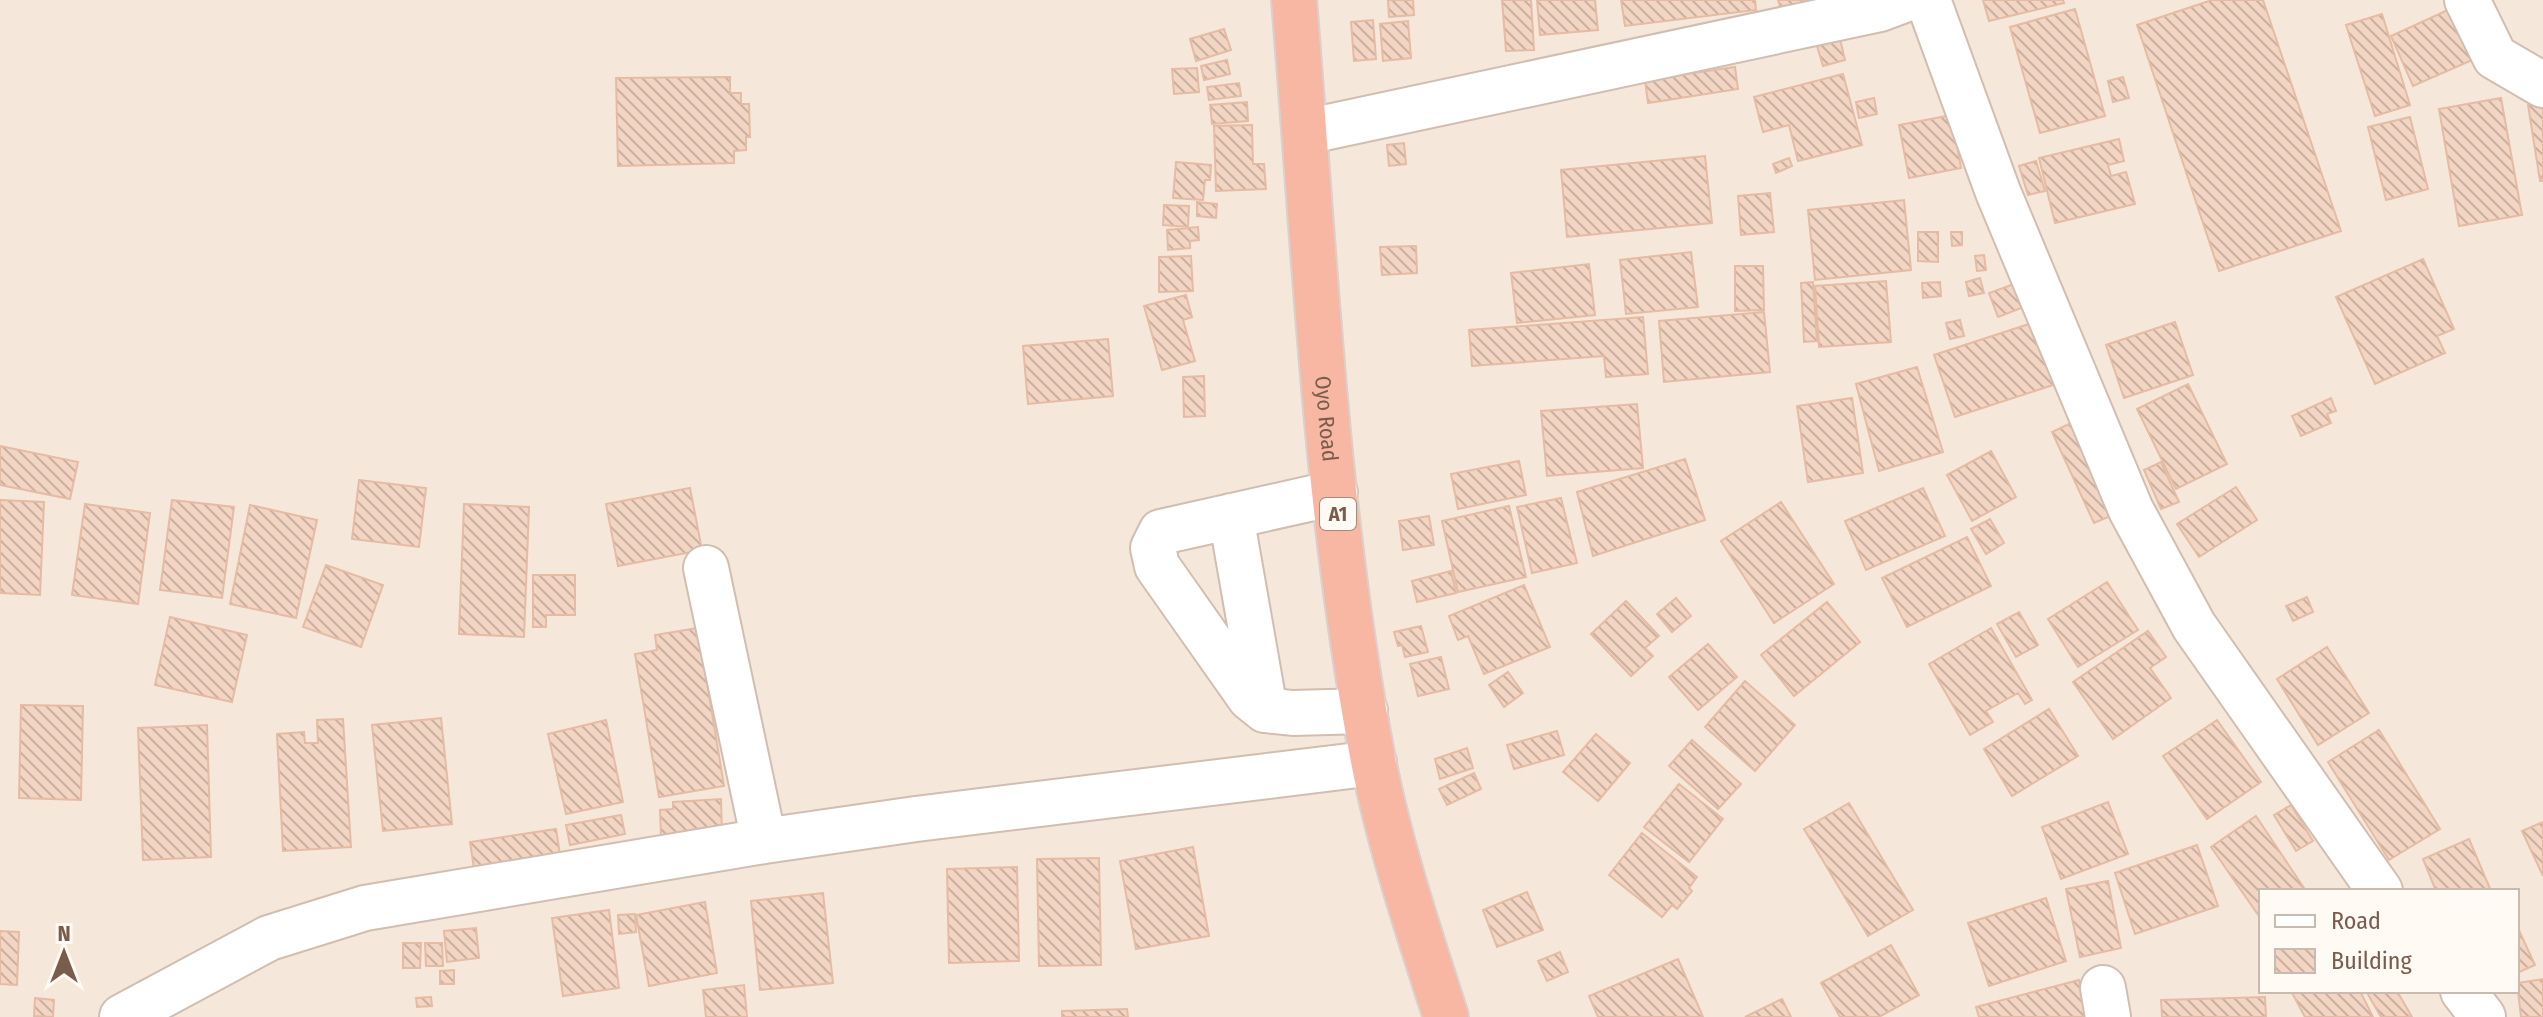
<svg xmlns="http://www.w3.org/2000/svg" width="2543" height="1017" viewBox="0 0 2543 1017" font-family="'Fira Sans Condensed',sans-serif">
  <defs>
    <pattern id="building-back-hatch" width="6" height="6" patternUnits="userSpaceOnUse" patternTransform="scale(2)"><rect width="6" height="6" fill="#f3d5c3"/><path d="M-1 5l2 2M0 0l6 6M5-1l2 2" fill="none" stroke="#cab0a1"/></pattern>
  </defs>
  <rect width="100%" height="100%" fill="#fdf6ec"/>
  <path fill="#f5e8da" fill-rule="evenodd" d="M0,0H2543V1017H0ZM2261,891H2517V991H2261Z"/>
  <path fill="url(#building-back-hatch)" stroke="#e6bba3" stroke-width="2" d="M1388,0H1413L1414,15L1389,17Z
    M1502,0H1531L1534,50L1506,51Z
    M1537,0H1595L1598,30L1540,35Z
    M1621,0H1755L1756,10L1625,26Z
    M1778,0H1810L1781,9Z
    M1983,0H2063L2064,3L1989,21Z
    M2212,0H2263L2341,231L2219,271L2137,25Z
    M2463,3L2486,54L2413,86L2391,36Z
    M2075,9L2105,116L2040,133L2010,27Z
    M2382,14L2410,105L2375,116L2346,25Z
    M1373,20L1376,59L1354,61L1351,22Z
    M1408,21L1411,58L1383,61L1380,24Z
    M1224,29L1231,50L1196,61L1190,39Z
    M1840,39L1845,60L1823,66L1817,46Z
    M1227,60L1230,74L1204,80L1201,66Z
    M1735,67L1738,89L1648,103L1645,80Z
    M1197,68L1199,92L1174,94L1172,69Z
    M1843,74L1862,145L1798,161L1789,125L1763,132L1754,97Z
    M730,77V93H741V104H749L750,137H746V150L734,151V163L618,166L616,78Z
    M2123,77L2129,98L2113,102L2108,81Z
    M1239,83L1241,96L1209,100L1207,87Z
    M1874,98L1877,114L1859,118L1856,102Z
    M2501,98L2522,215L2459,226L2439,109Z
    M1247,102L1248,121L1212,124L1210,105Z
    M2543,102V181H2540L2528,105Z
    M1952,115L1961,168L1909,178L1899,125Z
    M2410,117L2428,189L2386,200L2368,127Z
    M1252,125L1253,164H1264L1266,189L1216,191L1214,126Z
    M2119,139L2124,161L2108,165L2111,176L2126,172L2135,204L2055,223L2039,158Z
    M1404,143L1406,164L1389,166L1387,145Z
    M1705,156L1712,223L1567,237L1561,170Z
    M1789,158L1792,166L1776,173L1773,164Z
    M2036,161L2045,191L2028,195L2019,166Z
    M1176,162L1211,165L1210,180H1205L1203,200L1173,198Z
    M1770,193L1774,232L1741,235L1738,196Z
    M1904,200L1911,270L1815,280L1808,210Z
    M1197,202L1217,204L1216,218L1197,216Z
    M1164,205L1189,206L1188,227L1163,225Z
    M1198,227L1199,240L1190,241V248L1168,250L1167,230Z
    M1918,232H1938V262L1918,261Z
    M1951,232H1962V245L1952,246Z
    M1416,246L1417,273L1382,275L1380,247Z
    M1691,252L1698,307L1626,314L1620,260Z
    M1984,255L1986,270L1977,271L1975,256Z
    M1191,256L1193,291L1159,292V257Z
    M2423,259L2454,329L2437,336L2445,353L2375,384L2336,297Z
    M1589,264L1595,315L1517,323L1511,273Z
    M1735,266H1763L1764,310L1735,311Z
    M1980,278L1984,293L1969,296L1966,282Z
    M1886,281L1891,342L1819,347L1815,286Z
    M1813,282L1817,341L1804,342L1801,283Z
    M1940,282L1941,296L1923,298L1922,283Z
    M2014,284L2024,307L1998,317L1989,293Z
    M1186,295L1192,317L1183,320L1195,361L1162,370L1144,306Z
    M1764,312L1770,372L1664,382L1659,321Z
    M1643,317L1648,374L1606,377L1604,356L1472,366L1469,330Z
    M1960,320L1964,336L1950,339L1946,323Z
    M2035,322L2056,384L1955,417L1934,355Z
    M2175,322L2193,375L2124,398L2106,345Z
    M1108,339L1113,396L1028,404L1023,346Z
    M1917,367L1943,452L1879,471L1856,384Z
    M1204,376L1205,416L1184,417L1183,377Z
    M2188,384L2227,464L2176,489L2137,409Z
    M1852,398L1863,473L1808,482L1797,406Z
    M2331,398L2336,411L2327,414L2331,423L2301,436L2292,416Z
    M1637,404L1643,468L1547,476L1541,411Z
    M2071,423L2113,515L2094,523L2052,432Z
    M0,446L78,462L70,499L0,485Z
    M1991,451L2016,497L1972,521L1947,475Z
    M1685,459L1705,520L1593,556L1577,492Z
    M1519,461L1526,495L1458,509L1451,474Z
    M2161,462L2179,502L2161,509L2144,470Z
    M359,480L426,488L419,547L352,539Z
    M2236,487L2257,520L2199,557L2177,524Z
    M690,488L702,550L618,566L606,504Z
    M1923,488L1945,536L1866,570L1845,521Z
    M1561,498L1577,563L1532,573L1517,507Z
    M0,500L44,502L40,595L0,593Z
    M172,500L234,507L222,598L160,590Z
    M1781,502L1834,584L1774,623L1721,541Z
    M85,504L150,513L138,604L72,595Z
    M464,504L529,507L524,637L459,634Z
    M250,505L317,520L296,618L230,604Z
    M1509,506L1526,577L1458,592L1442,521Z
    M1429,516L1434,545L1403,550L1399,521Z
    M1990,519L2004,543L1986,554L1971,529Z
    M1967,537L1991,586L1907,627L1882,578Z
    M326,565L383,585L361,647L303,627Z
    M1451,571L1456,593L1417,602L1412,581Z
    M533,575H575V615H546V627H533Z
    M2107,582L2138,630L2078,667L2048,619Z
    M1524,585L1550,647L1484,674L1468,636L1458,640L1449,616Z
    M2307,597L2313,612L2293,621L2286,606Z
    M1676,598L1691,616L1672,632L1657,614Z
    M1626,601L1659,636L1645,648L1653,656L1631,676L1591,634Z
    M1827,602L1860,642L1794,696L1761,655Z
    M2019,612L2038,645L2016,657L1997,624Z
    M170,617L247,635L232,702L155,685Z
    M1421,626L1428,652L1405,657L1402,645L1398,646L1394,632Z
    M698,628L724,786L659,797L635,654L657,650L655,635Z
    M1991,628L2032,700L2025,704L2018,693L1986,711L1993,722L1970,735L1929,664Z
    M2148,631L2166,657L2150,668L2171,698L2113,739L2073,682Z
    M1708,644L1737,677L1698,710L1669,677Z
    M2327,647L2369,713L2318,745L2277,679Z
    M1441,657L1449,689L1418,696L1410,664Z
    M1508,672L1523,693L1504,707L1489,685Z
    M1745,681L1795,725L1755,771L1705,727Z
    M21,705L83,706L81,800L19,798Z
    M2049,709L2078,756L2012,796L1984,749Z
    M441,718L452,824L383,831L372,725Z
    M343,719L351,847L283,851L277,734L304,732L305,743H318L317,720Z
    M606,720L623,802L566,814L548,734Z
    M2217,720L2261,782L2207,819L2163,756Z
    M207,725L211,857L143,860L138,728Z
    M2379,730L2440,829L2389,860L2328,762Z
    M1557,731L1564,755L1514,769L1507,745Z
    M1596,734L1630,763L1598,801L1563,772Z
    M1692,740L1741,784L1718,809L1669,766Z
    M1467,748L1473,768L1440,779L1435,759Z
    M1474,773L1481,789L1447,805L1439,789Z
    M1679,784L1723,819L1689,862L1644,827Z
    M721,799L722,834L661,837L660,810L673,809V802Z
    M2108,802L2128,854L2061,879L2042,827Z
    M1849,803L1913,910L1868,936L1804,829Z
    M2291,805L2313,841L2296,851L2274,815Z
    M621,815L625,834L570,845L566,825Z
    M2256,816L2306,891H2261V919L2211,847Z
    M2543,822V876L2522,831Z
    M556,829L561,861L475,875L470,842Z
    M1642,833L1697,877L1689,888L1692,891L1677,909L1672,905L1662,917L1609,875Z
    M2469,839L2491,891H2436L2423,859Z
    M2197,845L2218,906L2135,934L2115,873Z
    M1193,847L1209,936L1136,949L1120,861Z
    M1099,858L1101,965L1039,966L1037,859Z
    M1017,867L1019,961L949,963L947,869Z
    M2108,881L2121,948L2080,957L2066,889Z
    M1527,892L1543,930L1497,947L1483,910Z
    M823,893L833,983L760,990L751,901Z
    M2046,898L2066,961L1989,986L1968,923Z
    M705,902L717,973L649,986L636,915Z
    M609,910L619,988L563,996L552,918Z
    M635,914L636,932L619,934L618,915Z
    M2517,926L2535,965L2517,973Z
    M476,928L479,958L447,962L444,931Z
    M0,931L19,932L17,985L0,984Z
    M403,943H421L420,968H403Z
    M425,943H442L443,966H426Z
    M1891,945L1919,995L1879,1017H1840L1821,983Z
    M1560,952L1568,972L1547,981L1538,961Z
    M1678,959L1703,1017H1598L1589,996Z
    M454,970V984H440V971Z
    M2543,979V1017H2521L2517,983Z
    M2079,980L2089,1017H1979L1976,1007Z
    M744,985L747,1017H706L703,990Z
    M2291,991H2360L2373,1017H2305Z
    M2366,991H2397L2412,1017H2381Z
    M431,997L432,1006L417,1007L416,998Z
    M2265,997L2266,1017H2162L2161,1000Z
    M35,998L54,1000L53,1017L34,1016Z
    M1782,999L1791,1017H1745Z
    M1127,1009L1128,1017H1062V1011Z"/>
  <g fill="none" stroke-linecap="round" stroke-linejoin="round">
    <g stroke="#d1beb0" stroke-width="48">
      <path id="minor" d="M1928,0L1998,192L2131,510L2194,626L2380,891
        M2467,0L2495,57L2543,85
        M1305,132L1880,9L1904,0
        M1335,493L1161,532L1153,548L1157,566L1250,698L1265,710L1293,713L1365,711
        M1231,516L1265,710
        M706,568L764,841
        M2103,988L2108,1017
        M2463,991L2483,1017
        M122,1017L269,938L365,908L764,841L916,819L1374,763"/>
    </g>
    <g stroke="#dad1cd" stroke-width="48">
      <g id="highway">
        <path id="s1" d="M1294,0C1315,254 1325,510 1373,760C1390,847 1419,933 1446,1017"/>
      </g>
    </g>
    <use href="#minor" stroke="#fff" stroke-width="44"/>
    <use href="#highway" stroke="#f7b7a3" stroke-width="44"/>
  </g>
  <g text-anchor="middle" stroke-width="6" stroke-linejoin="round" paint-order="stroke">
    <rect fill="#fffaf3" stroke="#a28b7f" stroke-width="2" x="1320" y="498" width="36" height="32" rx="6"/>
    <g font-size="20" font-weight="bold" fill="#7a5c4d">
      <text x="1338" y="521">A1</text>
    </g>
    <g font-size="22" fill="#7a5c4d" stroke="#fffaf3">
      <text dy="8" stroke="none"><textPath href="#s1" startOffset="420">Oyo Road</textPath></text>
    </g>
  </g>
  <rect x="2259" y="889" width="260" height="104" fill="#fffaf3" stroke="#cabbb1" stroke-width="2"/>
  <rect x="2275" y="915" width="40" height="12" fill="#ffffff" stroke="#cabbb1" stroke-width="2"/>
  <text x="2331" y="929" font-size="24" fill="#7a5c4d">Road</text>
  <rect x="2275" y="949" width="40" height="24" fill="url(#building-back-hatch)" stroke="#cabbb1" stroke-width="2"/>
  <text x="2331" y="969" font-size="24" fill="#7a5c4d">Building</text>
  <g transform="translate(64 953)" stroke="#fffaf3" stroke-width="6" paint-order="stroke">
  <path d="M0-6L14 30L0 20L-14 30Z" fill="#7a5c4d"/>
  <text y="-12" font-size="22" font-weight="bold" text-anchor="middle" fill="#7a5c4d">N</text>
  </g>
</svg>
